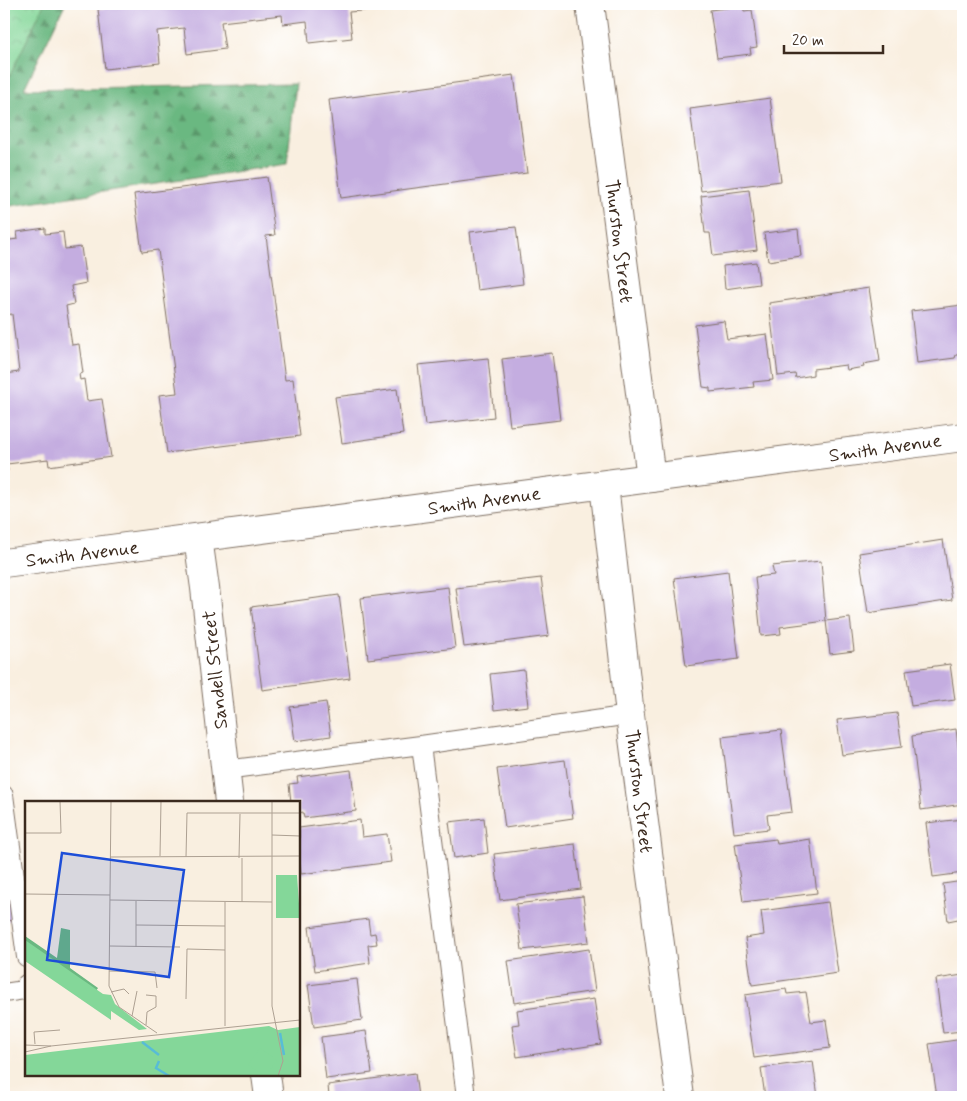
<svg xmlns="http://www.w3.org/2000/svg" width="967" height="1101" viewBox="0 0 967 1101" font-family="Mynerve,sans-serif">
  <defs>
    <pattern id="forest-firs" width="22" height="20" patternUnits="userSpaceOnUse" patternTransform="scale(1.25)"><rect width="22" height="20" fill="#6bb881"/><path d="M5 1l3.5 6h-7zM16 11l3.5 6h-7z" fill="#599669"/></pattern>
    <pattern id="park-crowns" width="20" height="18" patternUnits="userSpaceOnUse" patternTransform="scale(1.25)"><rect width="20" height="18" fill="#84d799"/><path d="M2 6a3 3 0 1 1 6 0M12 15a3 3 0 1 1 6 0" fill="none" stroke="#73b983"/></pattern>
  </defs>
  <rect width="100%" height="100%" fill="#fff"/>
  <filter id="ink" filterUnits="userSpaceOnUse"><feTurbulence type="fractalNoise" baseFrequency=".02" numOctaves="2"/><feDisplacementMap in="SourceGraphic" scale="10" xChannelSelector="R" yChannelSelector="G"/><feConvolveMatrix kernelMatrix="1 2 1 2 8 2 1 2 1" color-interpolation-filters="sRGB"/></filter>
  <filter id="wash" filterUnits="userSpaceOnUse"><feTurbulence type="fractalNoise" baseFrequency=".0096" numOctaves="4" result="noise"/><feDisplacementMap in="SourceGraphic" scale="20" xChannelSelector="R" yChannelSelector="G"/><feGaussianBlur stdDeviation="1.12" result="paint"/><feColorMatrix in="noise" values="0 0 0 0 0 0 0 0 0 0 0 0 0 0 0 0 0 1.4 0 .05"/><feComposite in="paint" operator="in"/></filter>
  <g filter="url(#wash)">
    <rect width="100%" height="100%" fill="#f9efe0"/>
    <path fill="url(#forest-firs)" stroke="#537150" d="M4,4H65L24,89L296,84L287,164L4,207Z"/>
    <path fill="url(#park-crowns)" stroke="#60805c" d="M4,4H44L4,88Z"/>
    <g id="blocks">
      <path fill="#c4ade0" d="M114,4H372V10L349,12L352,38L309,43L307,21L283,24L282,15L221,22L225,49L187,54L184,28L157,31L160,63L105,69L98,9L114,7Z
        M743,6L744,11L752,10L757,47L750,48L751,54L717,58L710,10Z
        M514,75L527,173L341,198L329,100Z
        M770,98L781,181L701,191L690,109Z
        M267,177L275,235L266,236L285,380L293,379L300,436L167,453L159,395L177,393L158,250L142,252L134,194Z
        M749,190L757,250L713,256L710,233H705L701,196Z
        M516,227L523,284L477,290L470,232Z
        M45,228V234L63,232L65,249L81,247L86,283L71,286L74,304L66,306L72,345L79,344L83,373L79,374L80,380L84,379L87,401L102,399L111,457L49,466L48,459L7,464L8,471L4,472V374L19,372L12,314L4,315V234L9,233L10,240L18,239L17,232Z
        M798,229L801,256L768,261L764,233Z
        M756,262L759,284L725,289L723,266Z
        M869,288L880,361L863,364L864,367L847,370L846,365L813,369V375L796,378L795,374L778,376L769,303Z
        M963,305V354L956,355L955,358L917,363L911,311Z
        M724,321L727,339L767,334L773,380L753,382L754,387L710,392V388L703,387L695,325Z
        M552,353L560,420L510,426L502,359Z
        M488,358L494,417L425,425L418,365Z
        M397,389L403,434L342,443L335,397Z
        M943,540L952,600L868,613L859,553Z
        M821,561L826,621L780,627L781,634L761,636L755,577L774,575L772,566Z
        M728,571L739,659L686,666L674,578Z
        M541,578L549,636L464,647L456,588Z
        M448,587L455,648L368,659L361,598Z
        M339,595L350,678L262,690L251,607Z
        M850,618L854,651L830,654L826,621Z
        M950,664L955,700L911,706L906,670Z
        M524,670L528,706L494,710L490,674Z
        M326,702L331,736L295,741L290,707Z
        M897,713L902,747L842,755L837,720Z
        M956,729L963,788V804L921,810L912,736Z
        M781,730L792,812L767,815L769,829L734,833L722,737Z
        M565,760L573,818L505,828L497,769Z
        M351,770L356,811L304,818L303,812L299,813V802H291L289,784L298,783L297,777Z
        M484,818L488,853L454,858L449,822Z
        M963,819V873L933,877L926,823Z
        M360,820L362,837L387,834L391,862L301,874L299,860V828Z
        M776,839L777,844L810,839L817,893L743,902L735,844Z
        M575,844L581,889L500,900L494,854Z
        M7,873L13,920L4,921V874Z
        M963,881V918L948,921L943,884Z
        M583,896L589,942L522,950L516,904Z
        M828,902L838,973L752,985L745,938L764,935L761,911Z
        M368,919L370,934L375,933L377,944L368,945L370,963L315,971L309,927Z
        M589,949L595,991L514,1003L508,961Z
        M963,975V1031L943,1033L936,979Z
        M357,979L362,1020L314,1027L308,985Z
        M786,989L787,994L806,992L811,1022L826,1020L830,1048L754,1058L745,995Z
        M594,999L601,1044L517,1057L512,1025L519,1024L517,1010Z
        M366,1031L372,1073L326,1079L321,1037Z
        M963,1039V1097H937L929,1044Z
        M813,1061L818,1097H765L761,1068Z
        M415,1073L418,1097H329L328,1085Z"/>
    </g>
  </g>
  <g filter="url(#ink)">
    <use href="#blocks" fill-opacity="0" stroke="#7e6f62" stroke-width="1"/>
    <g fill="none" stroke-linecap="round" stroke-linejoin="round">
      <g stroke="#7e6f62" stroke-width="20">
        <path id="service" d="M421,745L630,715
          M225,770L421,745L466,1097
          M4,795L26,957
          M4,993L24,990L26,984"/>
      </g>
      <g stroke="#7e6f62" stroke-width="30">
        <path id="minor" d="M590,4L651,478
          M604,485L630,715L680,1097
          M198,538L205,588L229,802
          M266,1075L269,1097"/>
      </g>
      <g stroke="#7e6f62" stroke-width="30">
        <path id="tertiary" d="M4,563L963,437"/>
      </g>
      <use href="#service" stroke="#fff" stroke-width="18"/>
      <use href="#minor" stroke="#fff" stroke-width="28"/>
      <use href="#tertiary" stroke="#fff" stroke-width="28"/>
    </g>
  </g>
  <g text-anchor="middle" stroke-width="4" stroke-linejoin="round" paint-order="stroke">
    <g font-size="19" fill="#3b2a1e" stroke="#fff">
      <text transform="translate(620 241) rotate(83)" y="7">Thurston Street</text>
      <text transform="translate(885 447) rotate(-8)" y="7">Smith Avenue</text>
      <text transform="translate(484 500) rotate(-8)" y="7">Smith Avenue</text>
      <text transform="translate(82 553) rotate(-7)" y="7">Smith Avenue</text>
      <text transform="translate(214 670) rotate(-96)" y="7">Sandell Street</text>
      <text transform="translate(640 791) rotate(83)" y="7">Thurston Street</text>
    </g>
  </g>
  <g transform="translate(25 801)">
    <rect width="275" height="275" fill="#f9efe0"/>
    <path d="M36,127L45,129V167L73,187L71,190L0,149V135L32,157Z" fill="#6bb881"/>
    <path d="M251,74H272L275,117H251ZM0,139L78,193L86,194L90,203L122,228L114,229L86,210V219L0,160ZM244,225L253,229L275,226V275H0V254Z" fill="#84d799"/>
    <path d="M235,247L252,259L241,275L223,264Z" fill="#84d799"/>
    <path fill="none" stroke="#58bcd6" stroke-width="2.5" d="M255,232L259,254M117,241L134,254M134,260L131,267L144,275"/>
    <path fill="none" stroke="#ada092" stroke-width="1" d="M86,0L84,185L94,206L132,232M247,0V205L258,260L253,275M0,32H36L35,0M247,34L275,35M135,55L136,0M85,56L275,55M161,56L162,12H275M214,57L215,13M217,57V101M0,93L85,94M85,99L247,101M111,100V124M84,145L155,146M111,146V124L200,125M84,170L130,171L132,187M86,191L99,188L104,193M121,194L131,195V206L122,211L121,224M161,198L162,148L200,149M107,215L112,190M200,225V101M10,243L9,231L35,229M0,244L26,245L275,219M0,251L26,245"/>
    <path fill="#1d4ed8" fill-opacity="0.15" stroke="#1d4ed8" stroke-width="2.5" d="M37,52L159,69L144,176L22,159Z"/>
    <rect width="275" height="275" fill="none" stroke="#3b2a1e" stroke-width="2.5"/>
  </g>
  <rect width="967" height="1101" fill="none" stroke="#fff" stroke-width="20"/>
  <path d="M784 45v8h99v-8" fill="none" stroke="#3b2a1e" stroke-width="2.5"/>
  <text x="792" y="45" font-size="15" fill="#3b2a1e" stroke="#ffffff" stroke-width="4" paint-order="stroke">20 m</text>
</svg>
